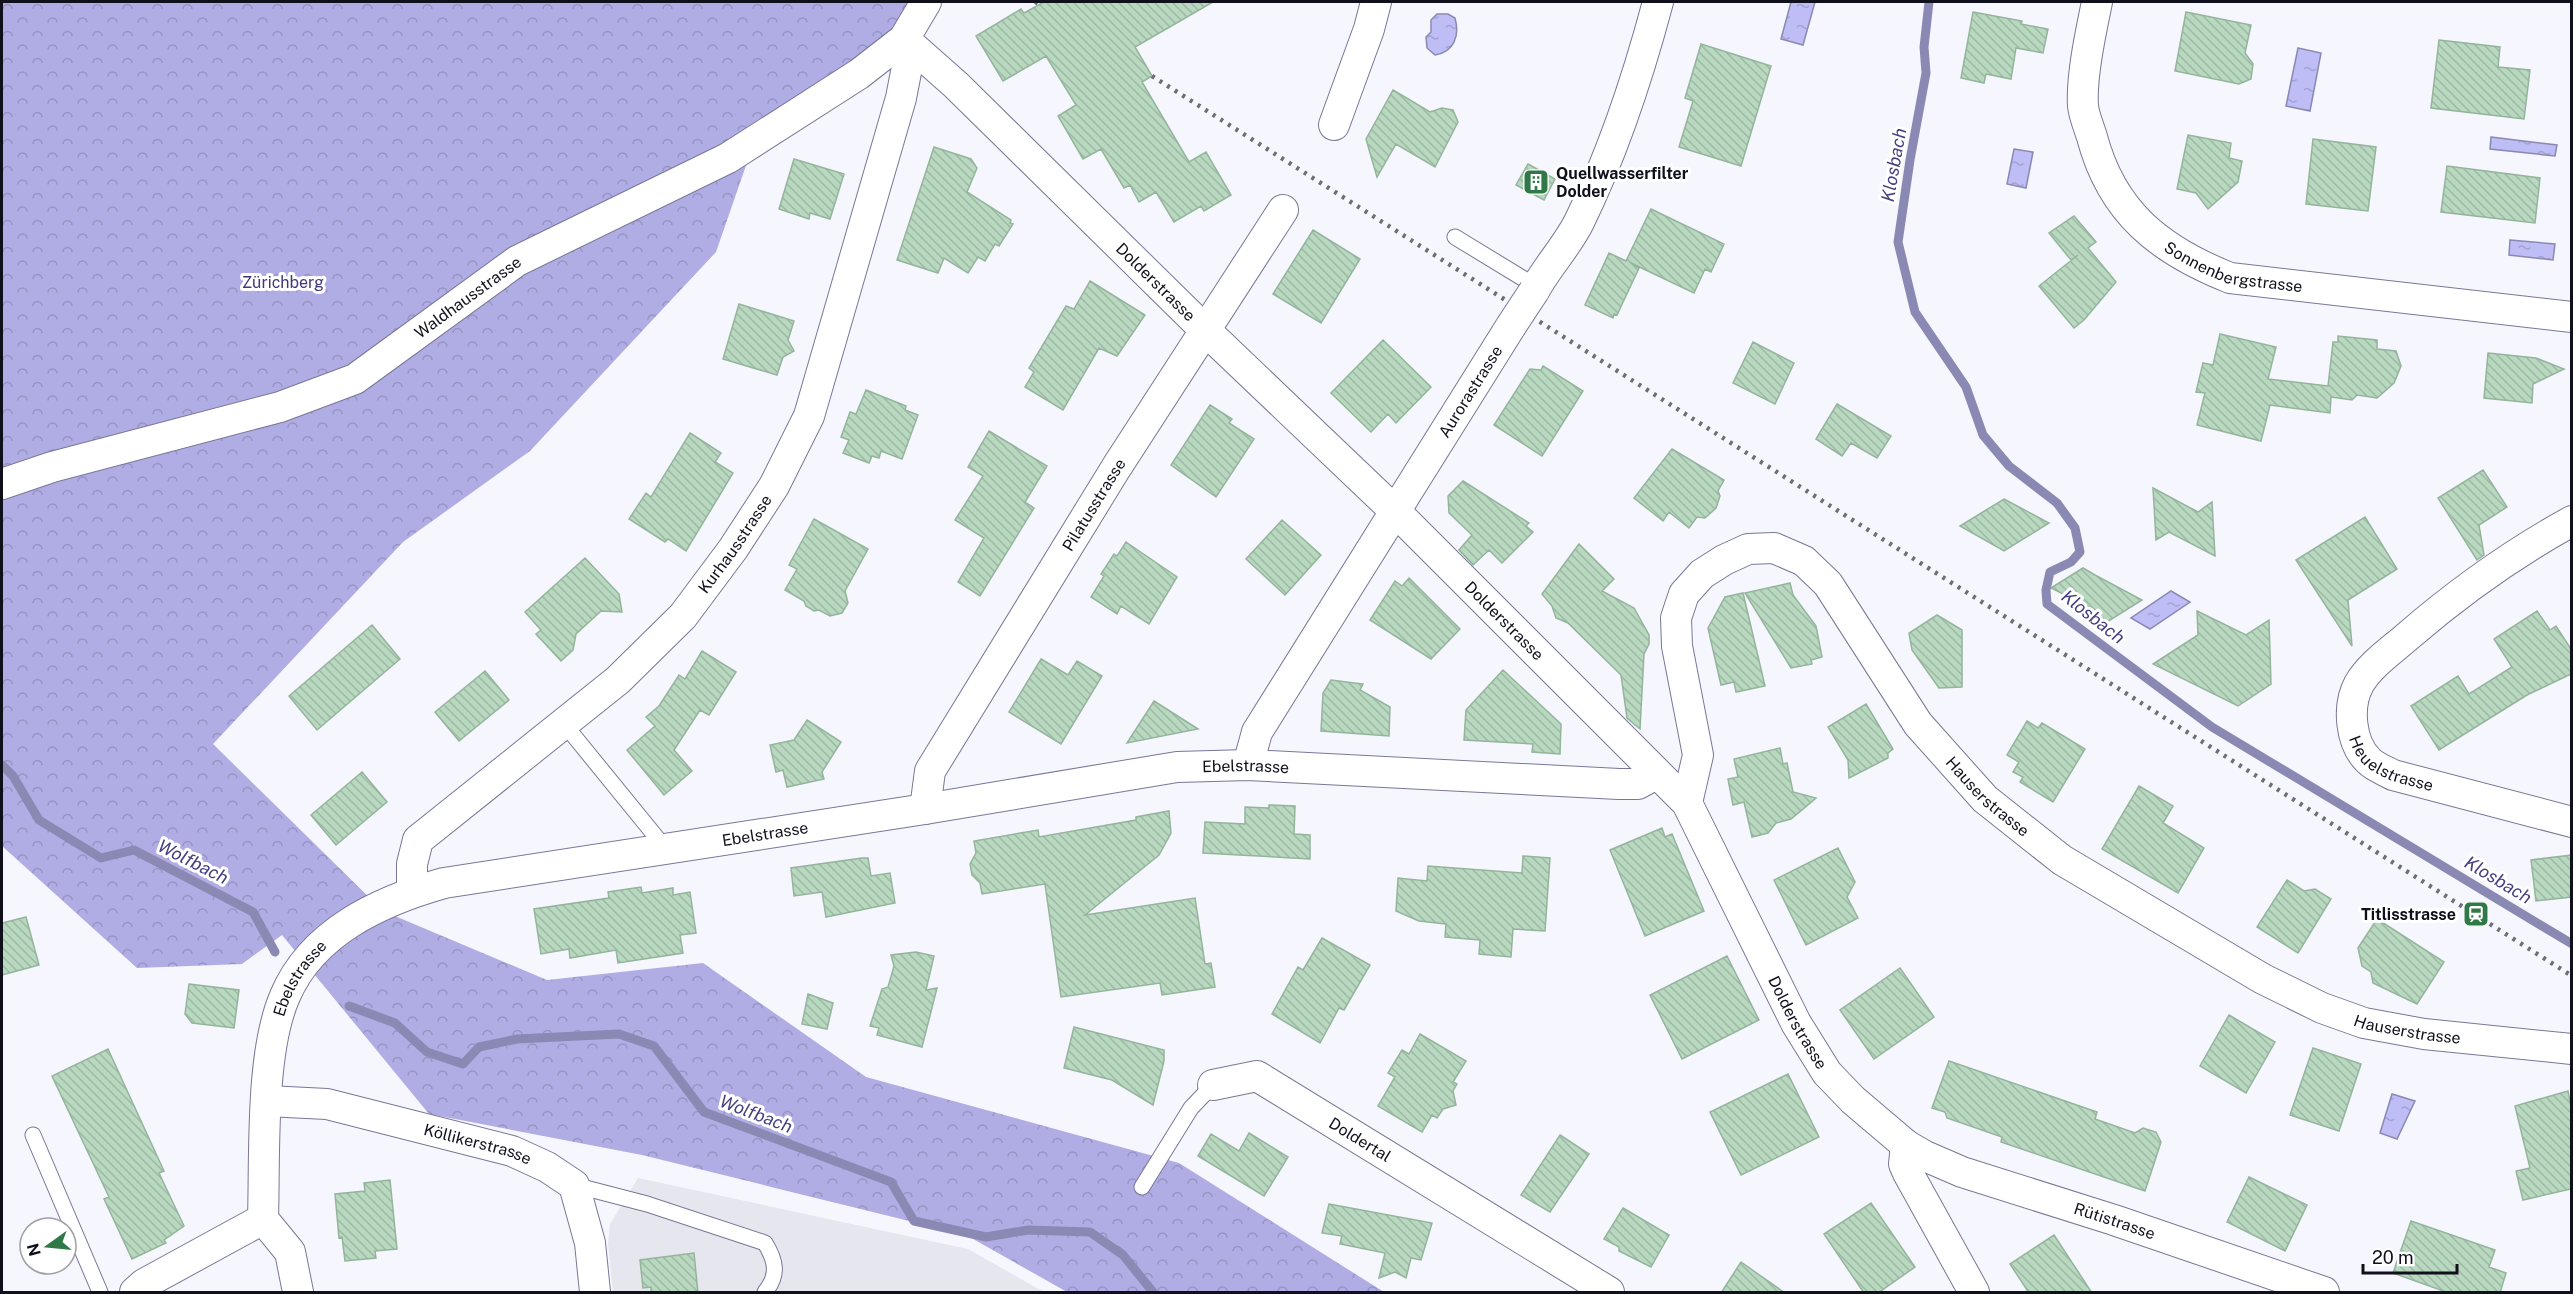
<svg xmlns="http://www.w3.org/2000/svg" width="2573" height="1294" viewBox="0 0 2573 1294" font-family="'Public Sans',sans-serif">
  <defs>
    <pattern id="forest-crowns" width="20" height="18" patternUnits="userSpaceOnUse" patternTransform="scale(1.5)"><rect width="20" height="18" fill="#afade4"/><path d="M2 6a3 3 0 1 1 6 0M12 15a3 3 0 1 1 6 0" fill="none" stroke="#9694c3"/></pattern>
    <pattern id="water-ripples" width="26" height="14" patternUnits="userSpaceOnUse" patternTransform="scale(1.5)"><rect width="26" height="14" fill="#bebdf5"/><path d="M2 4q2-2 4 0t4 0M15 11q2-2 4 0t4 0" fill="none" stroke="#a2a1d1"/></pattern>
    <pattern id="building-back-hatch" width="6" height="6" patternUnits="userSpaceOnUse" patternTransform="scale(1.5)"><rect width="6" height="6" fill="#b8d9bf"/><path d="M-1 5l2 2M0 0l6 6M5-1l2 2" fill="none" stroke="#9db9a4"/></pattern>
  </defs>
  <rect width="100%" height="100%" fill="#f6f6fe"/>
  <path fill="#e6e6ef" d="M638,1178L968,1249L1044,1292H613L608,1244L610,1224Z"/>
  <path fill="url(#forest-crowns)" d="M2,2H914L898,31L759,128L716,252L530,451L403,542L213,744L383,911L547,980L703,963L866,1077L1179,1163L1384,1292H1067L966,1235L642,1155L429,1114L282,935L242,964L137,968L2,846Z"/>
  <path fill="url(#water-ripples)" stroke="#8a89b4" stroke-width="1.5" d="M1791,2H1815L1803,45L1781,39Z
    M1437,14H1448L1455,18C1460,36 1454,52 1435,55L1427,48L1426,37L1431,32V20Z
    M2298,48L2321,53L2310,111L2286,106Z
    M2491,137L2557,145L2555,156L2490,149Z
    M2014,149L2033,152L2026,188L2007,184Z
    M2510,240L2555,244L2553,260L2509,255Z
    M2171,591L2190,602L2150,629L2131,618Z
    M2392,1094L2415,1101L2397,1139L2380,1133Z"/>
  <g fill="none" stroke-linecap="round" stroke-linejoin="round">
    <path stroke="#8a89b4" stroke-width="9" d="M1929,2L1924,47L1926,73L1910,160L1898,242L1915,312L1966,387L1983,435L2009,466L2057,503L2075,528L2080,552L2071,562L2050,572L2046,590L2047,604L2212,727L2572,944
      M2,765L13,776L39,820L101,858L134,850L253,912L275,952
      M349,1006L395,1023L427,1052L463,1064L479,1047L517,1039L619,1034L654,1046L704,1112L891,1182L914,1221L986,1237L1028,1230L1090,1232L1123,1255L1153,1292"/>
  </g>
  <path fill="url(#building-back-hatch)" stroke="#94b49b" stroke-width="1.5" d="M1044,2H1213L1135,47L1152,76L1142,82L1189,162L1206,152L1231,195L1204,211L1201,206L1174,222L1156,192L1139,202L1130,185L1124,188L1101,149L1083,159L1058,116L1076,105L1046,56L1003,81L976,36L1021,9L1024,13Z
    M1973,12L2022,21L2021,24L2048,29L2043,53L2016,48L2011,79L1986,74L1984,83L1961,78Z
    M2186,12L2251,25L2245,53L2253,64L2251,79L2239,84L2175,71Z
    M2439,40L2500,47L2498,67L2530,70L2524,119L2431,108Z
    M1701,44L1771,66L1741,166L1679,147L1693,101L1685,98Z
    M1393,90L1430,112L1442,108L1453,110L1458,122L1435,167L1396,144L1377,177L1366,139Z
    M2188,135L2231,143L2229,158L2242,161L2238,182L2208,209L2196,193L2177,189Z
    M2313,139L2376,147L2368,211L2306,204Z
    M934,147L971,159L977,168L967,192L1011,220L1010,223L1013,224L999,246L995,244L985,261L978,257L968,273L944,258L938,273L897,260Z
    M794,159L844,174L830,219L810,213L809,219L779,209Z
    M1528,164L1555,179L1544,200L1516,185Z
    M2447,166L2540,178L2535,223L2441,212Z
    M1651,209L1724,244L1711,272L1705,269L1694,293L1631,263L1639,268L1617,315L1614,314L1613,318L1585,305L1609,253L1626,261Z
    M2074,216L2096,242L2088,248L2116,282L2084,320L2074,328L2039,286L2078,255L2071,260L2049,233Z
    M1313,230L1360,259L1321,323L1273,294Z
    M1090,281L1145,315L1117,356L1099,348L1063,410L1025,387L1034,372L1029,368L1066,306L1074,309Z
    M739,304L794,321L788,340L794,351L783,357L777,375L723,359Z
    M2220,334L2276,347L2268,379L2328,386L2333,342H2338V336L2377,340V349L2396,351L2401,366L2394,383L2377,398L2357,395L2352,400L2331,397L2330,413L2270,405L2261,441L2197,425L2205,393L2196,392L2203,363L2213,365Z
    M1383,340L1431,387L1396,423L1388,414L1371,432L1331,393Z
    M1753,342L1794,363L1775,404L1733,383Z
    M2488,353L2536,358L2564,369L2533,384L2532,403L2484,398Z
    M1543,366L1583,391L1542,456L1494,425L1530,369L1541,370Z
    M866,390L906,406L905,410L918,415L902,459L881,451L879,458L872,456L869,463L843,453L849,440L841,437L850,412L856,414Z
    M1837,404L1891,436L1877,458L1851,443L1842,456L1816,439Z
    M1210,405L1232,419L1229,423L1254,439L1216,497L1171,465Z
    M989,431L1047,466L1025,502L1034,508L980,596L958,582L984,538L955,520L983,476L968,467Z
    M690,433L721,453L715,462L733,473L686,551L668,539L665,542L629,519L646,493L651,497Z
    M1672,449L1724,480L1718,491L1720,496L1716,508L1705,518L1697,517L1689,528L1669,512L1663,521L1634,498Z
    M2483,470L2507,507L2479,525L2484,555L2477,560L2438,498Z
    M1463,481L1529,523L1526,526L1533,532L1502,563L1489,550L1473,565L1459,550L1472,535L1449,513L1448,496Z
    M2153,488L2198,512L2212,502L2215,556L2169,532L2156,540Z
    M2004,499L2049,523L2004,551L1960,526Z
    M2365,517L2397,569L2348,600L2352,646L2296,560Z
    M814,519L868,549L845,591L848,603L842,613L830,616L819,610L814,611L806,606L804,601L785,590L797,569L789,565Z
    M1282,520L1321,555L1285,595L1246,559Z
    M1126,542L1177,577L1149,624L1121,606L1117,614L1091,597L1104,576L1101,574L1114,554L1117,556Z
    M1579,544L1614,579L1602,591L1634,608L1649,635V644L1644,654L1640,729L1627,718L1621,675L1568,623L1556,618L1552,606L1542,594Z
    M585,558L619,594L622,612L601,611L576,634L573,650L561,661L536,634L541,630L525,612Z
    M2083,568L2095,575L2142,600L2099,627L2097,611L2051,588Z
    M1409,578L1460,629L1431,659L1370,620L1395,581L1402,586Z
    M1790,583L1793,595L1816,626L1822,657L1811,660L1812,664L1791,668L1745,593Z
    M1743,593L1765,686L1736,692L1734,682L1721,685L1708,628L1725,597Z
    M2197,611L2246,635L2269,620L2271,684L2238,706L2153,664L2198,635Z
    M2537,611L2550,630L2556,626L2571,649V674L2527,695L2439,750L2411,706L2458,676L2469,694L2512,667L2494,639Z
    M1937,615L1962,630V687L1939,688L1912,650L1909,633Z
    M372,625L400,659L317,730L289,696Z
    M702,651L736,672L709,715L700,710L674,750L692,771L664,795L627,750L655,726L646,717L659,706L679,675L685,679Z
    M1041,659L1068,675L1077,661L1102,676L1061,744L1009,712Z
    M1503,670L1561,724L1560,754L1532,752L1533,744L1464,740L1466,710Z
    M485,671L509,700L459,741L435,712Z
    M1331,680L1363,684L1360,690L1390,707L1389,736L1321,731L1323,693Z
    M1154,701L1198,729L1127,743Z
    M1866,704L1893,749L1888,753V758L1849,778L1848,760L1828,727Z
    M807,720L841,742L822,772L824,779L787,787L783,770L776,772L770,745L794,740Z
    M2027,721L2038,728L2042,723L2085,749L2053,802L2020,782L2023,777L2013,772L2019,762L2007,755Z
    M1780,748L1783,764L1787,763L1793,792L1816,798L1791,819L1776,823L1768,833L1752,837L1744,802L1733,805L1728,779L1738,777L1734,759Z
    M362,772L387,802L336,845L311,815Z
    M2139,786L2173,806L2163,823L2204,848L2178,893L2102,849Z
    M1269,805L1295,806L1294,834L1310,835V859L1203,853L1205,822L1245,824V807L1269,808Z
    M1169,811L1171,833L1159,855L1085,915L1195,898L1205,964L1211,963L1215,987L1162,995L1160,983L1061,997L1045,884L982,894L980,883L972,875L970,864L976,853L974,841L1038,830L1039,837L1136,820V817Z
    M1662,828L1665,837L1672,834L1704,911L1645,936L1610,850Z
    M1838,848L1855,882L1847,897L1858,918L1806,945L1774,880Z
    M2571,855V897L2536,901L2531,860Z
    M1523,856L1550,858L1545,931L1513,929L1511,957L1479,954L1480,940L1445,937L1446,924L1419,921L1396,911L1398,878L1427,881L1428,866L1522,873Z
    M862,858H868L871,876L890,873L895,903L826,917L822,892L794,896L791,868Z
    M2287,880L2304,891L2315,889L2331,899L2298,953L2257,927Z
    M641,887L642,893L673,888V895L690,892L696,933L680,935L683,953L618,963L616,950L570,958L569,949L541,954L534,909L609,898L608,892Z
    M26,917L39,965L2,975V923Z
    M2377,919L2444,962L2417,1004L2373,983L2371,972L2362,966L2358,948Z
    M1322,938L1370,965L1344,1010L1339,1008L1320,1043L1272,1014L1298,967L1303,970Z
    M916,952L934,956L926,990L937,988L922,1047L877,1035L879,1028L870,1026L882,989L888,987L894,966L891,955Z
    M1727,956L1759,1020L1682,1059L1650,995Z
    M1900,968L1934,1017L1874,1059L1840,1010Z
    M189,984L239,990L234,1028L192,1023L185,1014Z
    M808,994L833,1003L827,1029L802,1024Z
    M2229,1015L2275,1042L2246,1093L2200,1066Z
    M1074,1027L1164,1050V1061L1153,1105L1112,1080L1064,1068Z
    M1420,1034L1466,1061L1453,1082L1457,1084L1453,1091L1456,1105L1443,1109L1437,1118L1432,1115L1422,1132L1378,1106L1395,1077L1388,1073L1402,1050L1409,1054Z
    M2313,1048L2361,1064L2339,1131L2290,1115Z
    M108,1049L164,1171L159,1173L184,1226L164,1240L166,1243L132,1259L104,1199L109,1197L52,1076Z
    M1949,1061L2097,1112L2095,1119L2135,1133L2143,1128L2156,1132L2161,1142L2145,1191L2001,1142L2002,1137L1947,1118L1945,1112L1932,1108Z
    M1788,1074L1819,1137L1741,1175L1710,1112Z
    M2568,1091L2571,1107V1189L2523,1200L2516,1171L2530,1168L2515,1106Z
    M1249,1133L1288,1157L1264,1196L1198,1156L1211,1134L1239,1151Z
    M1560,1135L1589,1154L1550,1212L1521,1195Z
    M2249,1177L2307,1205L2285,1251L2227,1222Z
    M390,1180L397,1249L375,1251L376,1258L345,1261L342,1237L339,1238L335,1194L365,1191L364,1183Z
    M1871,1203L1915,1267L1878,1293H1864L1824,1234Z
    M1329,1204L1432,1223L1421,1260L1411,1258L1406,1278L1395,1272L1379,1278L1385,1253L1340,1244L1342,1236L1322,1233Z
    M1623,1208L1669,1235L1651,1267L1619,1251V1247L1604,1239Z
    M2411,1221L2495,1250L2489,1267L2506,1273L2500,1293H2449L2393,1273Z
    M2054,1235L2092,1293H2029L2010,1264Z
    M694,1253L698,1293H651V1287L643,1288L640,1260Z
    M1741,1262L1785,1293H1721Z"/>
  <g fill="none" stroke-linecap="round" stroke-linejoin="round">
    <g stroke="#787798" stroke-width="17">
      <path id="service" d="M1455,237L1537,287
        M565,725L666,849
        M33,1135L100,1292
        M574,1185L647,1204L765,1243C776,1261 779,1275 765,1292
        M1142,1187L1191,1108L1213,1085"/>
    </g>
    <g stroke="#787798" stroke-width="32">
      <g id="minor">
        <path id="s1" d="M2097,2C2091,31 2081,77 2083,106C2084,116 2089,127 2092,137C2112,213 2160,250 2230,278L2572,317"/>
        <path id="s2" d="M904,39L956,85L1204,329L1396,512L1687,803L1796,1023L1827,1073L1853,1100L1906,1145L1925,1156L1962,1172L2114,1220L2324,1292"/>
        <path d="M1334,125L1369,29L1376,2"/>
        <path d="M1534,291C1547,267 1567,246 1579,222C1614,151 1638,77 1658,2"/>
        <path id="s3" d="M2,484L52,467L280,407L355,379L517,261L728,158L859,74L904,39"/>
        <path id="s4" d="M2572,521C2512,554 2459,592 2408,636C2391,651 2370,665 2359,684C2347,706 2350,743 2369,761C2375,767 2386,771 2393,775L2572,822"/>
        <path id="s5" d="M1248,765L1257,732L1511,326"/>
        <path id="s6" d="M1687,803L1698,755L1677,646L1676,618L1684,594L1702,574L1724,560L1748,549L1774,548L1804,561L1828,584L1918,724L1985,799L2062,860L2263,979L2322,1008L2364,1023L2424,1034L2572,1049"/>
        <path id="s7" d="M925,809L930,771L1116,468L1283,210"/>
        <path id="s8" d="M412,892V864L418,840L618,680L683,616L733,549L774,486L809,416L901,98L907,67L904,39L926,2"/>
        <path id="s9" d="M1213,1085L1257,1076L1609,1292"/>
        <path id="s10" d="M267,1101L327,1104L512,1151L547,1167L574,1185L590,1243L595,1292"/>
        <path d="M1906,1145L1904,1164L1908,1173L1974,1292"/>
        <path id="s11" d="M263,1219C265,1156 260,1053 285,996C312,932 380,901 444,883L925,809L1177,767L1248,765L1619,784H1638L1656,774"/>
        <path d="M263,1219L290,1252L298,1292"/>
        <path d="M135,1292L144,1284L263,1219"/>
      </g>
    </g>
    <use href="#service" stroke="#fff" stroke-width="15"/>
    <use href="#minor" stroke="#fff" stroke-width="30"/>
    <path stroke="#6d6d77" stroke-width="4.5" stroke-dasharray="3 6" stroke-linecap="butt" d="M1035,2L1040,4
      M1152,76L2572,976"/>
    <g stroke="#787798" stroke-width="32" stroke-linecap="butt">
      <path id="minor-bridge" d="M1511,326L1534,291"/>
    </g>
    <use href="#minor-bridge" stroke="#fff" stroke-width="30"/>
  </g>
  <defs>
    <g id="building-square" transform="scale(1.35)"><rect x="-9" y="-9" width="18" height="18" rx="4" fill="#2e7947" stroke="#fff"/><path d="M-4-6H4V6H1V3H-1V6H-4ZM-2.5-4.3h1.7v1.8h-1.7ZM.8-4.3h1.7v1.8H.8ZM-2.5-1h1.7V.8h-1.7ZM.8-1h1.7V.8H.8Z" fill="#fff"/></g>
    <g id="station-square" transform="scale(1.35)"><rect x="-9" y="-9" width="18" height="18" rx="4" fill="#2e7947" stroke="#fff"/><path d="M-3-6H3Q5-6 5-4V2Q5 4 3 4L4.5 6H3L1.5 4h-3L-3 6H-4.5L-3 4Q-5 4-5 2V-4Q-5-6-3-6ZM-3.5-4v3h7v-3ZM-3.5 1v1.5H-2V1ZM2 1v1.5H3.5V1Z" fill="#fff"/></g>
  </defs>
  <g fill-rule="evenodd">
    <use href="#building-square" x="1536" y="182"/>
    <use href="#station-square" x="2476" y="914"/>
  </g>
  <g text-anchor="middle" stroke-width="6" stroke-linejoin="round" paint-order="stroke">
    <g font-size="16" font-weight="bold" fill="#10101c" stroke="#fff" text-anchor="start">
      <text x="1556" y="179">Quellwasserfilter<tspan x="1556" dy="18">Dolder</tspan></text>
      <text x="2456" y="920" text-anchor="end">Titlisstrasse</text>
    </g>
    <g font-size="16" fill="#10101c" stroke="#fff">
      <text dy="6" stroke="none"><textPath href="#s1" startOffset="344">Sonnenbergstrasse</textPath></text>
      <text dy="6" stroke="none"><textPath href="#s2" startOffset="350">Dolderstrasse</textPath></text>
      <text dy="6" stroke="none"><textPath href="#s3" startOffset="508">Waldhausstrasse</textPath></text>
      <text dy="6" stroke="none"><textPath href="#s5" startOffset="436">Aurorastrasse</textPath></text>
      <text dy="6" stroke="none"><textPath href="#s7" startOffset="351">Pilatusstrasse</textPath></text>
      <text dy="6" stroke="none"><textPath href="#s8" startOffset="489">Kurhausstrasse</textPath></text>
      <text dy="6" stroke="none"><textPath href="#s2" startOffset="836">Dolderstrasse</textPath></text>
      <text dy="6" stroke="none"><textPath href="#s4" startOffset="372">Heuelstrasse</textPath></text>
      <text dy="6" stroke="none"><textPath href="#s11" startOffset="1238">Ebelstrasse</textPath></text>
      <text dy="6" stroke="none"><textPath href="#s6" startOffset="652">Hauserstrasse</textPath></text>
      <text dy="6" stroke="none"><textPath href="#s11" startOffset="752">Ebelstrasse</textPath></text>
      <text dy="6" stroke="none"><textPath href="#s11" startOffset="248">Ebelstrasse</textPath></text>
      <text dy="6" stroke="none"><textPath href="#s2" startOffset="1340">Dolderstrasse</textPath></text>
      <text dy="6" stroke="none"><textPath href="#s6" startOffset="1138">Hauserstrasse</textPath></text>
      <text dy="6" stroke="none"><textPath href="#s9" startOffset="166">Doldertal</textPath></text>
      <text dy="6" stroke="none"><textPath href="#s10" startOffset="216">Köllikerstrasse</textPath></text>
      <text dy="6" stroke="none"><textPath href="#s2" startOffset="1728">Rütistrasse</textPath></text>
    </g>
    <g font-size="16" fill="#3f3779" stroke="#fff">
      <text x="283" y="288">Zürichberg</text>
    </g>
    <g font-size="18" font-style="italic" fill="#463f82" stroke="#fff">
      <text transform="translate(1894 165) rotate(-80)" y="6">Klosbach</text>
      <text transform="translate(2093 617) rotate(38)" y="6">Klosbach</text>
      <text transform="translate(193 862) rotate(27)" y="6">Wolfbach</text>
      <text transform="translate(2498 880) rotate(31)" y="6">Klosbach</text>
      <text transform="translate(756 1114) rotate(21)" y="6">Wolfbach</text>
    </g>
  </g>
  <rect width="2573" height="1294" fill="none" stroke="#10101c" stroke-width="6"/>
  <g transform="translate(48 1246) rotate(255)"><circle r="28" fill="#ffffff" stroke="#9f9fa4" stroke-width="1.5"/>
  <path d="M0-4.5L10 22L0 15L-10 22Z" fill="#2e7947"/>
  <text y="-9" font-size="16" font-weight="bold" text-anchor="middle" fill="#10101c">N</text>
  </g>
  <path d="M2363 1264v9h94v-9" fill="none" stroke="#10101c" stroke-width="3"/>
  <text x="2372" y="1264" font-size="18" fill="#10101c" stroke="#ffffff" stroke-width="4.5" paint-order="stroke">20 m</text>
</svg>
